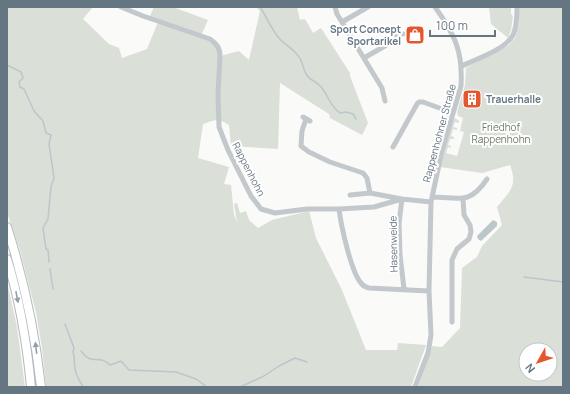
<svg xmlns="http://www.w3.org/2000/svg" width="570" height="394" viewBox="0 0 570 394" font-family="Manrope,sans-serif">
  <rect width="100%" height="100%" fill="#fafaf8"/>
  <path fill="#dadfd7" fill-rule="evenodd" d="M7,7H93L83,19L109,44L119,48L122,58L147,49L158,22L149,18L154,7H173L208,20L201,36L215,42L220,56L239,51L249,60L260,11L256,7H297L300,20L305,19L313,33L321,28L350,73V76L368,123L362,135L330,118L329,114L280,83L278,149L231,146L229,125C217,118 216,120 203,124L198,158L229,167L224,184L231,185L234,215L237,222L234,204L237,203L240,213L246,211L249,220L258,228L272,220L309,211L316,238L342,290L366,350H397L398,343L426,345L411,387H46L42,348L36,312L19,247L7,213Z
    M489,7H511V14L513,16L511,30L508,38L491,24Z
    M519,7H563V387H418L432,346L442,347L460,328L462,268L477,257L482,246L502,225L497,207C510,191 518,186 510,165L482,173L440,167L453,120L455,118L459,121V123L455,122L453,127L457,128V130L453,129L451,136L454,137V139H450L448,145L451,146V148L448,147L446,153L457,156L464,132L460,131L463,118L458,116L457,112L465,85L466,68L509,45L515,38L519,23ZM526,350H550V374H526Z
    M7,282L17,327L25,387H7Z"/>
  <path fill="#bbc7cb" d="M493,220L497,222V226L481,241L478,239L477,236Z"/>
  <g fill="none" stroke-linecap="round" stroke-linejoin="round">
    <path stroke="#bbc7cb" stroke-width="1.5" d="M260,7C267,17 271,29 279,38C285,45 294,49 299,57C303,62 303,69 306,74C310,81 318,82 322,88C329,97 330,106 340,113L346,112L353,114L356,119
      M7,65L21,72L23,78L19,82L20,87L24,89L34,111L43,121L46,133L51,135L49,144L54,178L51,187L48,219L43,228L46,249L48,250L49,262
      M50,269L53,289
      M524,277L563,282
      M65,324L74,348L73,352C75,357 74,363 75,369C76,376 80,381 83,387
      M81,351C93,367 97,353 110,365L121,361L129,370L176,372L196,379L207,387
      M207,387H219
      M240,387L264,376L279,366L295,358L307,362"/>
    <g stroke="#b4b9bd" stroke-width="10">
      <path id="highway" d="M7,227C24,280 35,332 41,387
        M7,259C20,301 27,344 31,387"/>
    </g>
    <path stroke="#c3c8cc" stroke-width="5" d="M121,7L143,16L210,39C217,44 220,48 220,56L218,94L219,127L228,150L251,196L261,209L275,213L307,209H339L374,207L402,199L431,202
      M335,7L337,14L382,88L385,101
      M342,22L368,7
      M364,58L390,43L397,35L403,34
      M462,66C476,59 505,50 513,35C517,27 517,16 517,7
      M303,117L310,121
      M306,119L302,131L301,146L309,152L330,162L363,173L367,178L370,193
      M393,147L417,104L419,102H423L453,113
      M350,195L370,193L402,199L399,223L400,255L404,289
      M432,197C458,197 469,206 487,179
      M339,209C341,225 351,272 361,283C363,286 365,287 369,288L429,291
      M452,322V260L457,249L469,239L471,232L470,225L464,215L463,199
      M415,387L428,353L431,335L429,291L431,202L442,151L461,86C463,51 455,35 435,7"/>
    <use href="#highway" stroke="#fff" stroke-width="8"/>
  </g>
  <defs><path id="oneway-solid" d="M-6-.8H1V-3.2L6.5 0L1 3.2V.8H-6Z"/></defs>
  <g fill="#939fa8">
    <use href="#oneway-solid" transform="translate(17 297) rotate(79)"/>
    <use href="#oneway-solid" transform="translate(36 348) rotate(-97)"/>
  </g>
  <defs>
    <g id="shop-square" transform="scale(1)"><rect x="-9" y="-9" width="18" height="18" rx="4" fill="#e4572e" stroke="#fff"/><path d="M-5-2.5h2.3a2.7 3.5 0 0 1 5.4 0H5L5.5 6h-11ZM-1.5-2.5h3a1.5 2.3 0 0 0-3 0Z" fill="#fff"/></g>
    <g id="building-square" transform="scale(1)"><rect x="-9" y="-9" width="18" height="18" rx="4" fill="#e4572e" stroke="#fff"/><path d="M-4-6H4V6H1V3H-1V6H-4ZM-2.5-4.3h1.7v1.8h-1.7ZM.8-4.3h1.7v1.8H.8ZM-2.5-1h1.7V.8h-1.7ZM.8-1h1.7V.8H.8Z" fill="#fff"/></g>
  </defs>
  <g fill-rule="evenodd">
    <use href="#shop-square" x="415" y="35"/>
    <use href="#building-square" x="472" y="99"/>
  </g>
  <g text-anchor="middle" stroke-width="4" stroke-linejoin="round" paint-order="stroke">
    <g font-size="10" font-weight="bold" fill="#657683" stroke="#fff" text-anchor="end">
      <text x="401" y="33">Sport Concept<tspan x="401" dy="12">Sportarikel</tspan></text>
      <text x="486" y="103" text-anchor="start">Trauerhalle</text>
    </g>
    <g font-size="10" fill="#687a64" stroke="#fff">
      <text x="501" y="131">Friedhof<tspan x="501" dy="12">Rappenhohn</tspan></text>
    </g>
    <g font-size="10" fill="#657683" stroke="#fff">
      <text transform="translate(439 133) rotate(-75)" y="4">Rappenhohner Straße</text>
      <text transform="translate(249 169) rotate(63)" y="4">Rappenhohn</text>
      <text transform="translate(393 244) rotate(-91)" y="4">Hasenweide</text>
    </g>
  </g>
  <rect width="570" height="394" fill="none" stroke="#657683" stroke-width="16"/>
  <g transform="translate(538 362) rotate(231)"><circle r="19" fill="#ffffff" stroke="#c1c8cd"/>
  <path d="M0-3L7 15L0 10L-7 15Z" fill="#e4572e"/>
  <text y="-6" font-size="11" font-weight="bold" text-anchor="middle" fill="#657683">N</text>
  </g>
  <path d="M430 30v6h65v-6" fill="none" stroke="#657683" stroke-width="2"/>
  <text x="436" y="30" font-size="12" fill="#657683" stroke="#ffffff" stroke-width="3" paint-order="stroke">100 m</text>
</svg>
